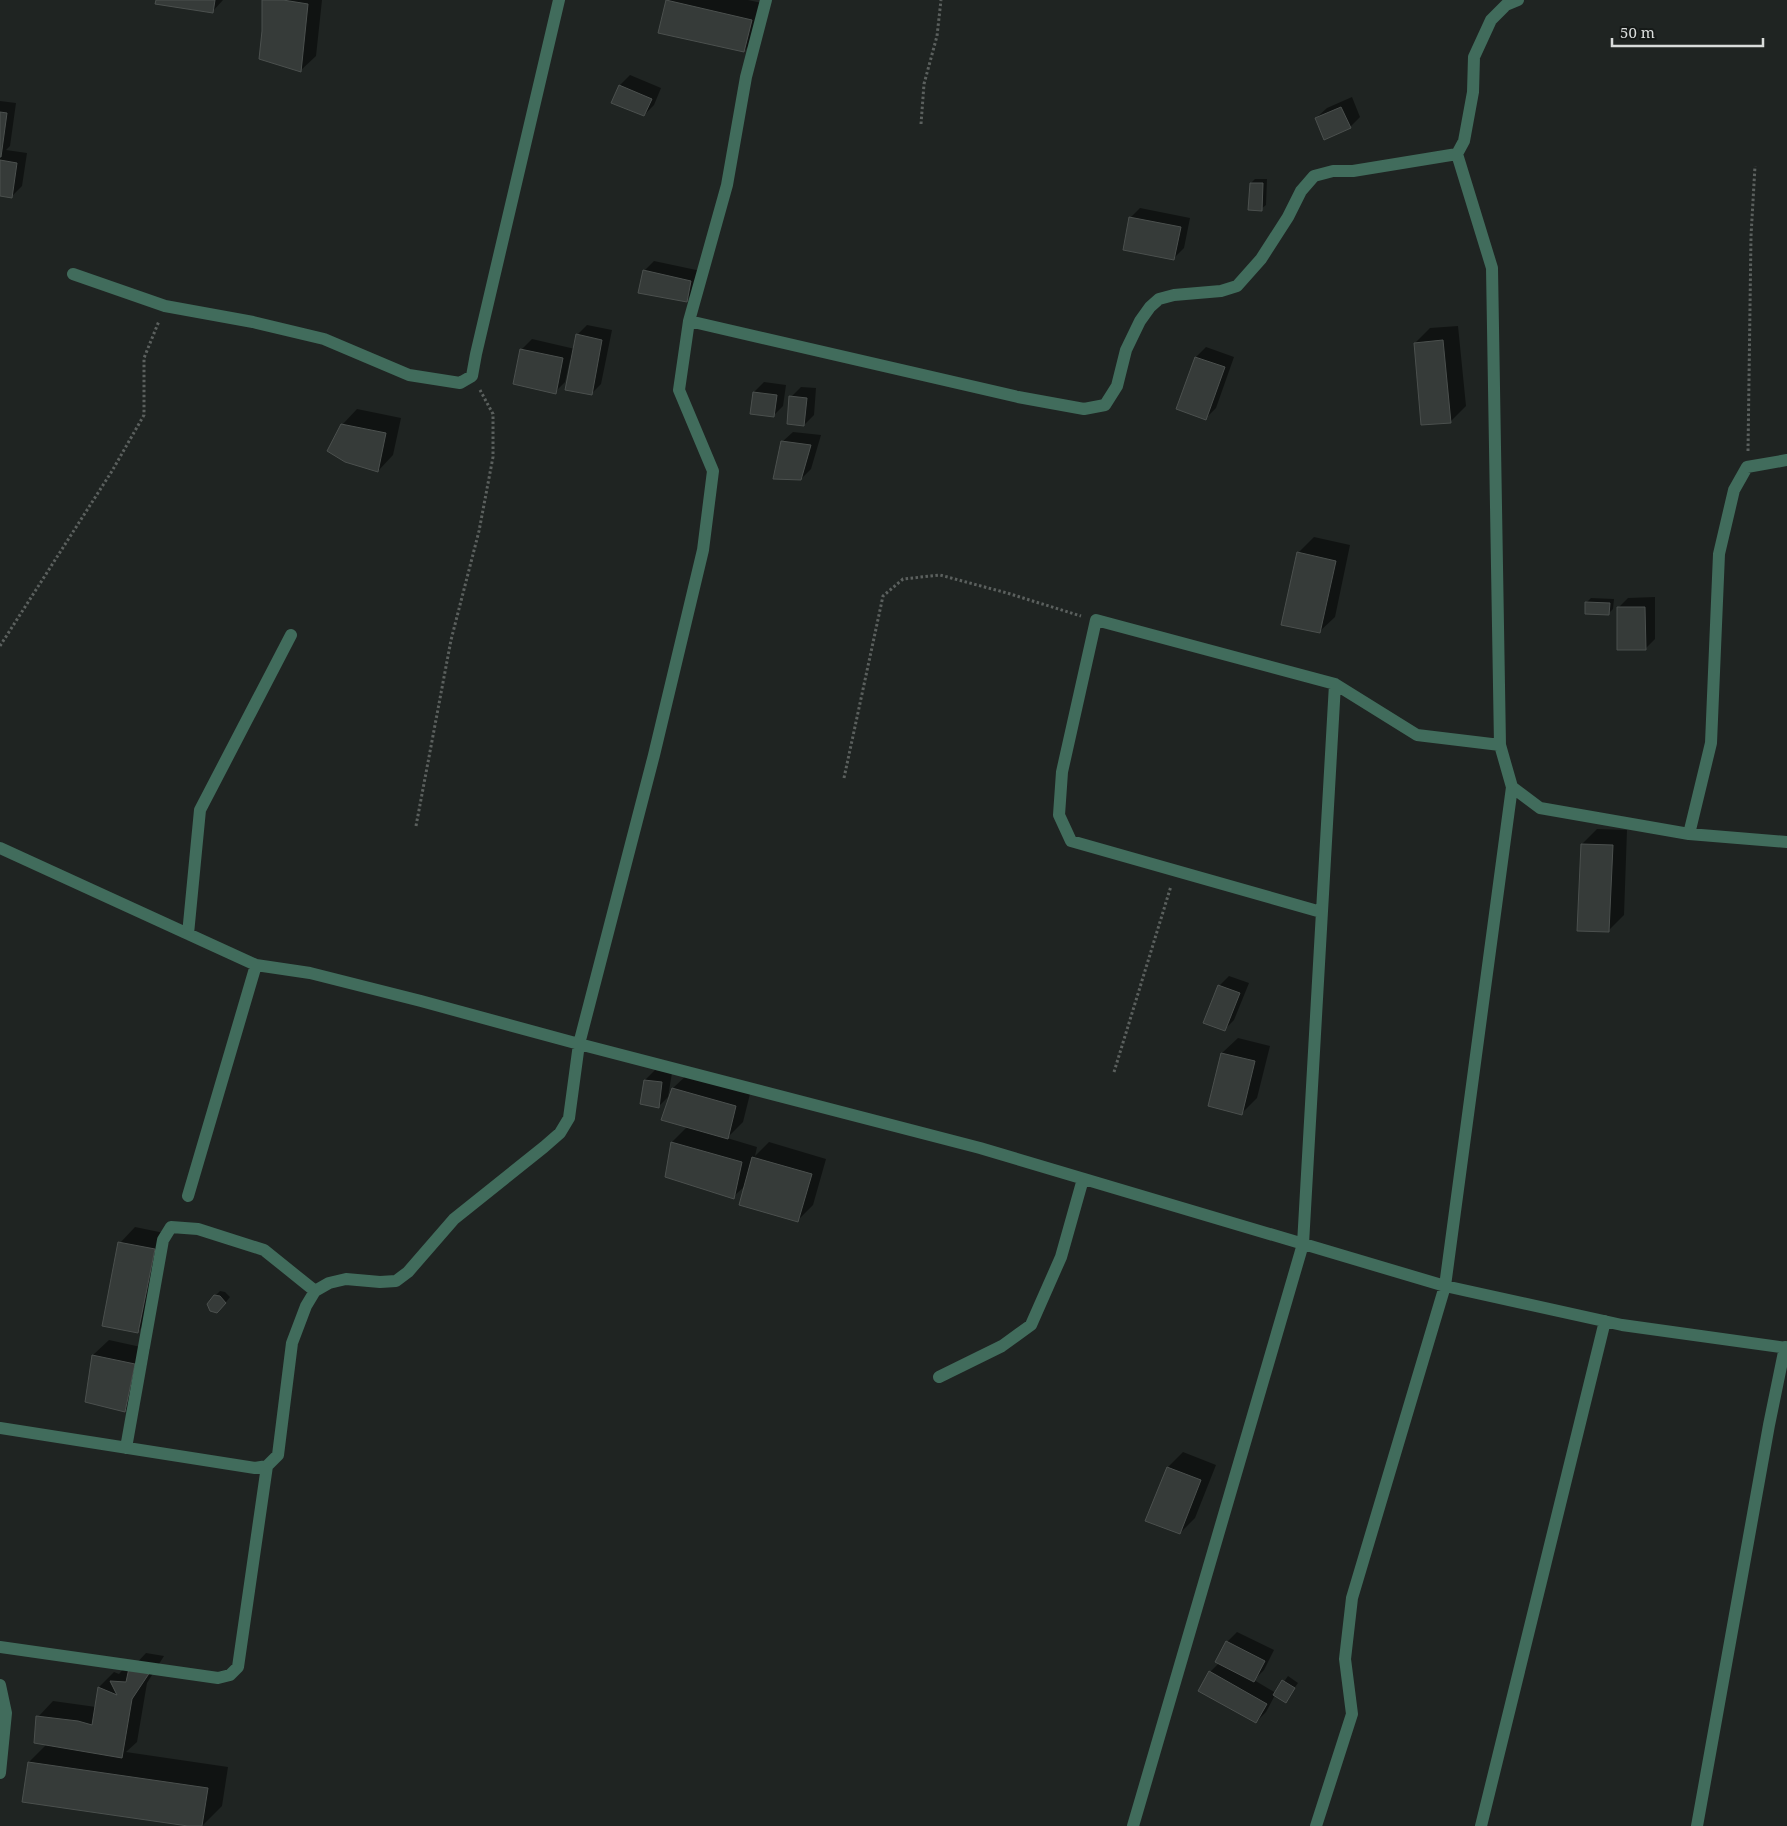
<svg xmlns="http://www.w3.org/2000/svg" width="1787" height="1826" viewBox="0 0 1787 1826" font-family="'Noto Serif',serif">
  <rect width="100%" height="100%" fill="#1f2422"/>
  <path fill="#0007" d="M157,0H223L212,12Z
    M263,0H322L316,56L300,71L263,31Z
    M667,0H748L766,4L759,36L744,51L659,32Z
    M630,75L661,88L654,105L644,115L620,85Z
    M1352,97L1360,117L1350,127L1316,118L1327,108Z
    M0,101L16,103L10,146L6,150L27,153L22,186L12,196L0,194Z
    M1255,179H1267L1266,205L1261,209L1251,183Z
    M1140,208L1190,218L1184,248L1174,258L1130,218Z
    M654,261L701,271L696,290L686,300L644,271Z
    M587,325L612,330L601,384L591,394L572,361L570,360L565,382L555,392L514,383L522,349L532,339L575,349L577,335Z
    M1458,326L1466,406L1450,422L1415,343L1430,328Z
    M1206,347L1234,357L1216,408L1206,418L1178,409L1196,357Z
    M764,382L786,385L783,406L773,416L752,413L754,392Z
    M801,387L816,388L814,415L804,425L791,397Z
    M357,409L401,418L393,455L378,471L342,425Z
    M793,432L821,435L811,469L801,479L782,442Z
    M1314,537L1350,545L1335,617L1319,632L1298,553Z
    M1655,597V639L1645,649L1618,608L1628,598Z
    M1591,598L1614,599L1613,609L1609,613L1586,603Z
    M1597,829L1627,830L1624,915L1608,931L1582,844Z
    M1229,976L1249,983L1234,1020L1224,1030L1219,986Z
    M1238,1038L1270,1046L1257,1098L1241,1114L1209,1106L1222,1053Z
    M655,1070L672,1073L668,1097L658,1107L645,1080Z
    M689,1073L751,1090L743,1122L727,1138L757,1147L755,1156L769,1142L826,1159L813,1205L798,1220L745,1186L733,1197L666,1176L672,1142L688,1126L673,1088Z
    M135,1227L169,1234L153,1316L138,1331L120,1243Z
    M220,1291L225,1292L230,1297L222,1307L215,1296Z
    M109,1340L150,1349L140,1395L125,1411L86,1401L93,1355Z
    M1183,1452L1216,1465L1195,1518L1180,1533L1168,1467Z
    M1237,1632L1274,1650L1264,1670L1254,1680L1276,1693L1288,1676L1298,1683L1285,1701L1275,1695L1266,1712L1256,1722L1210,1672L1219,1663L1227,1642Z
    M146,1653L164,1656L147,1683L137,1742L126,1752L228,1767L222,1806L202,1826H196L24,1801L29,1762L47,1744L38,1717L53,1701L96,1707L99,1687L114,1672L119,1674L126,1666L133,1667Z"/>
  <path fill="#363b39" stroke="#4b504e" d="M156,0H215L213,13L155,4Z
    M262,0H283L308,4L301,72L259,59L262,31Z
    M666,0L752,20L744,52L658,33Z
    M619,85L652,99L644,116L611,103Z
    M1341,107L1351,128L1324,140L1315,118Z
    M0,112L7,113L1,157H0Z
    M0,160L17,163L12,198L0,196Z
    M1250,183H1263L1262,211L1248,210Z
    M1129,217L1181,227L1174,260L1123,250Z
    M643,270L691,281L687,302L638,293Z
    M576,334L602,340L592,395L565,390Z
    M1443,340L1451,423L1421,425L1414,343Z
    M520,349L563,358L556,394L513,384Z
    M1195,357L1225,367L1206,420L1176,409Z
    M753,392L777,395L774,417L750,414Z
    M789,396L807,398L804,426L787,424Z
    M341,424L386,433L378,472L345,462L327,451Z
    M781,441L811,445L801,480L773,479Z
    M1297,552L1336,561L1320,633L1281,625Z
    M1585,602L1610,603L1609,615L1585,614Z
    M1617,607H1645L1646,650H1617Z
    M1581,844L1613,845L1609,932L1577,931Z
    M1218,985L1240,993L1225,1031L1203,1023Z
    M1221,1053L1255,1061L1242,1115L1208,1106Z
    M644,1080L662,1082L659,1108L640,1104Z
    M672,1088L736,1106L728,1139L661,1120Z
    M671,1142L742,1162L734,1199L665,1177Z
    M752,1157L812,1174L798,1222L739,1205Z
    M118,1242L155,1249L138,1333L102,1326Z
    M214,1295L220,1296L226,1303L217,1313L210,1311L207,1304Z
    M92,1355L135,1364L125,1412L85,1402Z
    M1167,1467L1201,1480L1180,1534L1145,1521Z
    M1226,1641L1265,1661L1254,1682L1215,1662Z
    M129,1668L150,1672L132,1699L122,1758L34,1743L36,1716L78,1721L92,1725L98,1687L117,1695L110,1681L126,1682Z
    M1209,1671L1267,1704L1256,1723L1198,1691Z
    M1282,1680L1295,1688L1286,1703L1273,1695Z
    M28,1762L208,1788L202,1826H188L22,1802Z"/>
  <g fill="none" stroke-linecap="round" stroke-linejoin="round">
    <path stroke="#5b605e" stroke-width="3" stroke-dasharray="2.5 2.5" stroke-linecap="butt" d="M921,124L924,84L937,36L941,0
      M1748,451L1751,236L1755,166
      M0,646L112,471L144,415V358L159,321
      M844,778L883,596L903,579L940,575L1007,593L1081,616
      M416,826L451,640L479,531L493,457V414L480,390
      M1114,1072L1171,886"/>
    <path stroke="#416c5c" stroke-width="12" d="M1457,154L1492,268L1500,745L1512,787L1540,808L1689,834L1787,842
      M73,274L165,306L253,322L324,339L409,375L460,383L472,376L476,354L559,0
      M689,321L1018,397L1084,409L1105,405L1117,386L1126,350L1140,321L1150,307L1159,299L1174,295L1221,291L1237,286L1261,259L1288,217L1301,191L1314,176L1333,171H1353L1457,154L1464,141L1473,92L1474,57L1491,20L1506,5L1518,0
      M1689,834L1711,743L1719,554L1734,490L1747,467L1787,460
      M0,848L256,965L310,973L421,1001L579,1044L980,1148L1445,1286L1622,1325L1787,1348
      M1321,912L1071,841L1059,815L1062,772L1096,620L1335,684L1417,735L1500,745
      M188,934L200,810L291,635
      M188,1196L256,965
      M939,1377L1002,1346L1031,1325L1061,1257L1083,1179
      M0,1428L255,1468L267,1466L278,1455L292,1343L306,1306L315,1291L329,1283L346,1279L380,1282L396,1281L408,1272L454,1219L544,1147L560,1133L569,1118L579,1044L654,755L703,550L713,471L679,390L689,321L727,185L746,77L766,0
      M126,1448L163,1240L171,1227L198,1229L264,1250L315,1291
      M0,1647L218,1678L230,1675L238,1667L267,1466
      M0,1685L6,1713L0,1773
      M1133,1826L1303,1244L1335,684
      M1316,1826L1352,1714L1345,1659L1352,1598L1445,1286L1512,787
      M1481,1826L1605,1321
      M1697,1826L1769,1425L1785,1347"/>
  </g>
  <path d="M1612 38v8h151v-8" fill="none" stroke="#d9dcdb" stroke-width="2.5"/>
  <text x="1620" y="38" font-size="15" fill="#d9dcdb" stroke="#161a18" stroke-width="4" paint-order="stroke">50 m</text>
</svg>
